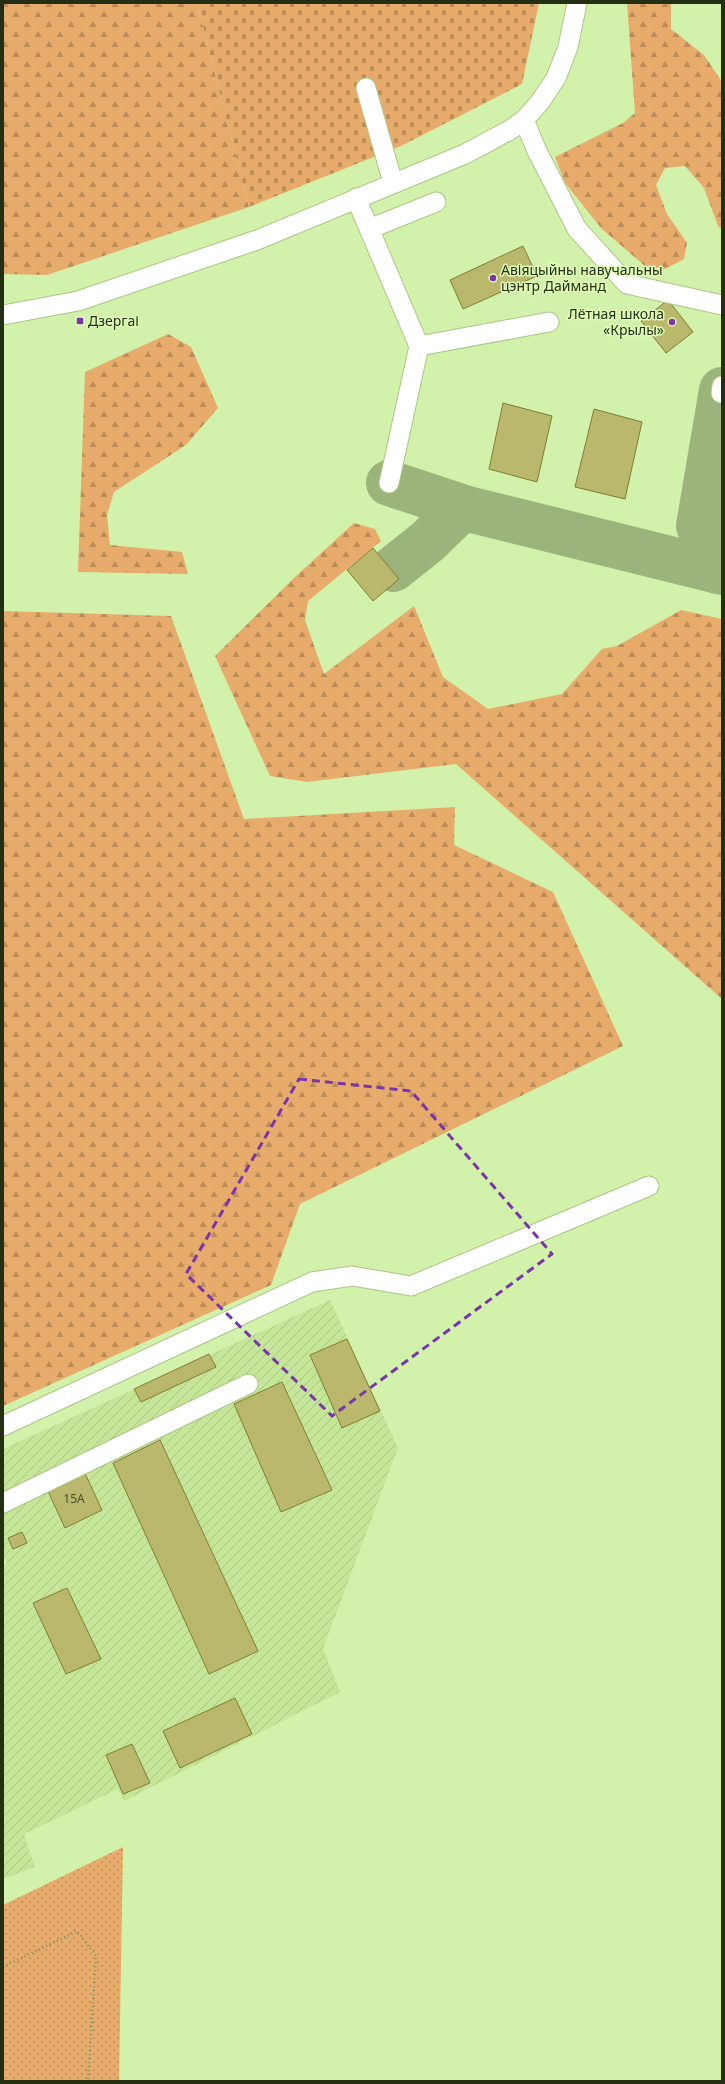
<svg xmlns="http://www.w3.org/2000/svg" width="725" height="2084" viewBox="0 0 725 2084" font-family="'Noto Sans',sans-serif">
  <defs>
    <pattern id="industrial-furrows" width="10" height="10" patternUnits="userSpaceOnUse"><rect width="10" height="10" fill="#c5e698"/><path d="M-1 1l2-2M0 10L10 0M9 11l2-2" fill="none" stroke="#a9c682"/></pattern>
    <pattern id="forest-firs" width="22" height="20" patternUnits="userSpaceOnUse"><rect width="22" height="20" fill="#e7ac6c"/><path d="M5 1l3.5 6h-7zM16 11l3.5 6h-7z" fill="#bb8c57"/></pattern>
    <pattern id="cemetery-stones" width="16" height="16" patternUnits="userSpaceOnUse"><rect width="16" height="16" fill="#e7ac6c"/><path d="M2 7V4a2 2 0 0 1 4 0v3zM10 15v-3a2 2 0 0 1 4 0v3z" fill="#bb8c57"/></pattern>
    <pattern id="garden-dots" width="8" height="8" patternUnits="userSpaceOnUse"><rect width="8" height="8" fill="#e7ac6c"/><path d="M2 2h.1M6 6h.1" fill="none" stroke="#bb8c57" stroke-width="1.8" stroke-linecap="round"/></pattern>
  </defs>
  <rect width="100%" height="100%" fill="#d2f1aa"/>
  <path fill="url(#industrial-furrows)" d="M330,1300L398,1448L323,1649L340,1692L124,1801L118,1789L24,1834L35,1867L3,1879V1566L7,1564L3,1555V1449Z"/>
  <path fill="url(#forest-firs)" d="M3,3H197L249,207L47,275L3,274Z
    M627,3H671V29L704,55L722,82V229L718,226L704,188L685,166L665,168L656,185L667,214L687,243L684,259L665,269L645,266L602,229L565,183L555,157L623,123L635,113Z
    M168,334L191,347L218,408L186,445L114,492L107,515L110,545L182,552L188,574L78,572L85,372Z
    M354,523L375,529L381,541L308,601L305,620L324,674L414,606L443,677L488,709L562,694L602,649L617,646L681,610L722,619V999L456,764L307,782L270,776L215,656L295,577Z
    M3,611L171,616L244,819L455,807L454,845L553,892L623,1046L300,1204L271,1285L3,1406Z"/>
  <path fill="url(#cemetery-stones)" d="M197,3H539L522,84L401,146L249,207Z"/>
  <path fill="url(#garden-dots)" d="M123,1847L119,2081H3V1905Z"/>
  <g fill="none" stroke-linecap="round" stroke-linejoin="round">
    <path stroke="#9cb47b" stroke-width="46" d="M389,483L468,509L722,572
      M393,569L427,542L459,511L468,509
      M717,571L699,526L722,390"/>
  </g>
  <path fill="#bab86c" stroke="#817e33" d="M523,246L537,276L463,309L450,280Z
    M668,300L693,332L666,353L641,321Z
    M503,403L552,416L537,482L489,469Z
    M594,409L642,422L625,499L575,487Z
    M373,548L399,579L373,601L347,570Z
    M347,1339L380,1411L342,1428L310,1355Z
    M209,1354L216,1367L141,1402L134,1389Z
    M282,1382L332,1490L281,1512L234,1404Z
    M160,1440L258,1651L209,1674L113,1463Z
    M83,1469L102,1510L65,1528L46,1487Z
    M22,1532L27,1543L13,1549L8,1538Z
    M67,1588L101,1659L66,1674L33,1603Z
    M235,1698L252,1734L180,1768L163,1731Z
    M132,1744L150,1783L123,1794L106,1755Z"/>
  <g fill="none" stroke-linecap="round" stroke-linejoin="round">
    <g stroke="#aac783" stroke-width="21">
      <path id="minor" d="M366,88L393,183
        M524,120L537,151L577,229L627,284L722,305
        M356,198L419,346L389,483
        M369,229L436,202
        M3,315L78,301L257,240L465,154L510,130L524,120L540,102L556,78L568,47L577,3
        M419,346L549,322
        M721,393L722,386
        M3,1426L312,1282L352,1276L411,1286L649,1186
        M3,1503L248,1384"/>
    </g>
    <path stroke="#7d9360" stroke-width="2.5" stroke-dasharray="1 3" stroke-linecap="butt" d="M3,1967L77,1931L96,1956L88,2081"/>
    <use href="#minor" stroke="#fff" stroke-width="19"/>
  </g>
  <path fill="none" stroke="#7836aa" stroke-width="3" stroke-dasharray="8 5" stroke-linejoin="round" d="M299,1079L411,1091L552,1254L332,1416L186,1274Z"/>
  <g fill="#7836aa" stroke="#e0feb7" stroke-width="1.5">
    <circle cx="493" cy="278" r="4"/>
    <rect x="76" y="317" width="8" height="8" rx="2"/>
    <circle cx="672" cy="322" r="4"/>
  </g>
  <g text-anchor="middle" stroke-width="3" stroke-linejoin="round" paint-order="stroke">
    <g font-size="12" fill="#495028">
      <text x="74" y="1503">15А</text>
    </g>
    <g font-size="14" fill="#232e12" stroke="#e0feb7" text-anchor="start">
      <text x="501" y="275">Авіяцыйны навучальны<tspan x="501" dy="16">цэнтр Дайманд</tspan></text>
      <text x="664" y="319" text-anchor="end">Лётная школа<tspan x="664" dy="16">«Крылы»</tspan></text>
      <text x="88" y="326">Дзергаі</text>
    </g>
  </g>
  <rect width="725" height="2084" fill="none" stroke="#232e12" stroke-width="8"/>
</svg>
